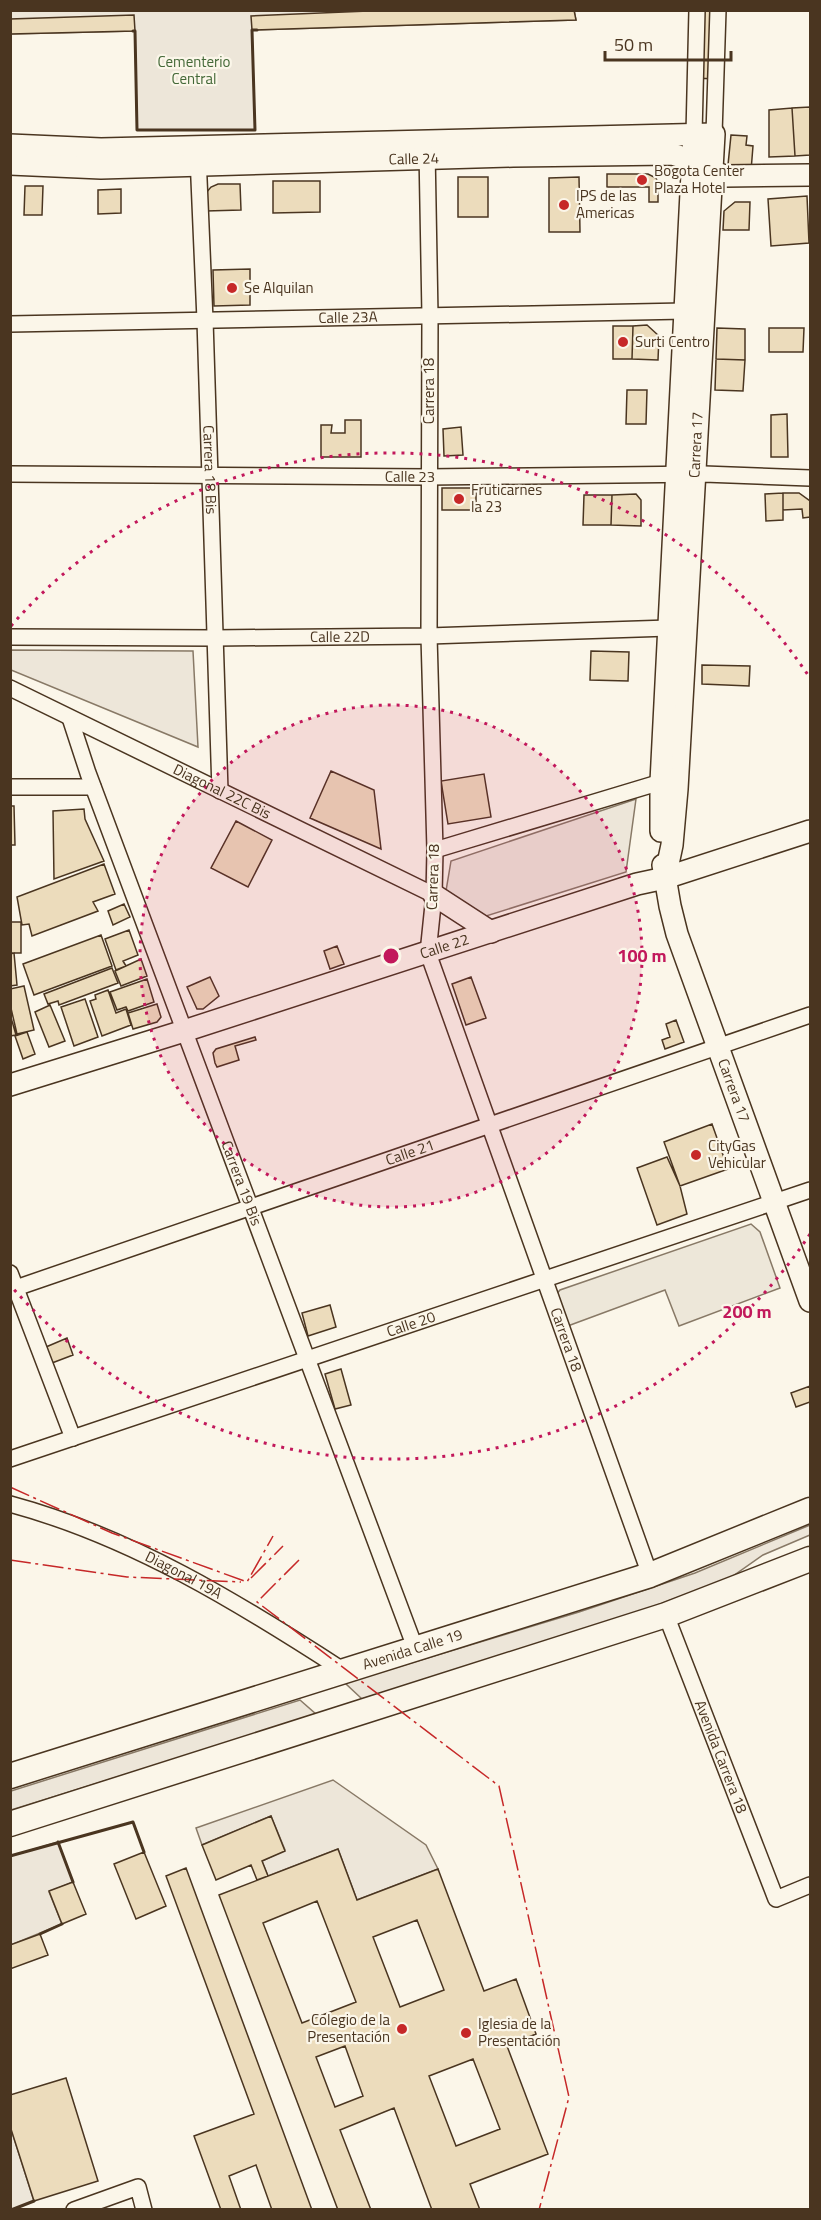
<svg xmlns="http://www.w3.org/2000/svg" width="821" height="2220" viewBox="0 0 821 2220" font-family="'Titillium Web',sans-serif">
  <rect width="100%" height="100%" fill="#fbf6e9"/>
  <path fill="#ede6d9" stroke="#887966" stroke-width="1.5" d="M574,10L576,20L252,30L255,130H137L135,31L11,34L10,11Z
    M10,650L193,651L198,747L11,670Z
    M636,799L626,872L483,917L446,891L451,861Z
    M810,1525V1535L763,1555L730,1578L628,1616L362,1699L345,1683L579,1612L695,1573Z
    M300,1700L317,1715L11,1810V1791Z
    M333,1780L426,1845L438,1869L357,1900L338,1849L268,1876L262,1861L285,1850L271,1816L202,1845L196,1828Z
    M58,1842L73,1882L49,1892L62,1924L11,1945V1856Z
    M10,2126L34,2201L11,2210L10,2209Z"/>
  <path fill="#ede7d9" stroke="#887966" stroke-width="1.5" d="M751,1224L760,1232L780,1288L679,1326L665,1290L565,1327L554,1297L560,1290Z"/>
  <path fill="#ecdcbc" stroke="#4a3520" stroke-width="1.5" fill-rule="evenodd" d="M393,10H574L576,20L252,30L251,16Z
    M695,10H720L718,79L692,78Z
    M134,15L135,31L10,34V19Z
    M810,107V155L795,156L792,108Z
    M792,108L795,156L769,157V110Z
    M731,135L747,136L746,145L753,146L751,171L733,169L728,165Z
    M607,174H648L656,178L658,183V202H649V187H607Z
    M458,177H488V217H458Z
    M579,177L580,232H549V178Z
    M273,181H320V212L273,213Z
    M218,184H240L241,210L206,211L205,194L211,187Z
    M25,186H43L42,215H24Z
    M121,189V213L98,214V190Z
    M807,196L809,243L771,246L768,199Z
    M735,202H750L749,230H723L724,211Z
    M250,269V305L214,306L213,270Z
    M647,325L659,336L658,360L632,359L633,326Z
    M613,326H633L632,359H613Z
    M717,328L745,329V360L716,359Z
    M769,328H804L803,352H769Z
    M716,359L745,360L743,391L715,390Z
    M627,390H647L646,424H626Z
    M787,414L788,457H771V415Z
    M345,420H361V457H321V425H332L331,433H345Z
    M461,427L463,455L444,456L443,429Z
    M442,488H476V510H442Z
    M783,493H799L810,501V517L803,518L802,509L783,510Z
    M783,493V520L766,521L765,494Z
    M636,494L641,500V526L611,525L612,495Z
    M584,495H612L611,525H583Z
    M591,651L629,652L628,681L590,680Z
    M702,665L750,666L749,686L702,684Z
    M331,771L374,790L381,849L310,818Z
    M484,774L491,817L448,824L441,781Z
    M10,806H14L15,845H10Z
    M84,809L85,819L104,861L54,879L53,811Z
    M236,821L272,840L248,887L211,868Z
    M104,864L115,894L93,902L98,911L32,936L29,924L22,925L17,897Z
    M124,904L130,917L113,925L108,911Z
    M10,922H21V953H10Z
    M129,930L138,955L123,961L126,966L116,970L105,939Z
    M101,935L112,966L34,995L23,964Z
    M337,946L344,964L330,969L324,951Z
    M14,953L17,985L10,986V954Z
    M141,959L147,976L121,986L115,971Z
    M112,968L118,983L59,1005L58,1001L48,1004L44,994Z
    M210,977L219,996L203,1009H197L187,987Z
    M471,977L486,1018L466,1025L452,984Z
    M147,979L154,1002L128,1011L126,1007L117,1010L110,992Z
    M24,986L34,1030L17,1034L10,1004V989Z
    M108,990L116,1013L126,1009L131,1025L102,1036L90,1001L96,999L95,995Z
    M85,999L98,1037L74,1046L61,1007Z
    M157,1004L161,1017L157,1022L133,1029L128,1013Z
    M50,1005L65,1041L49,1047L35,1012Z
    M10,1014L16,1035L10,1036Z
    M676,1020L684,1042L665,1049L662,1040L670,1037L666,1024Z
    M27,1032L35,1054L23,1059L15,1036Z
    M255,1037L256,1040L235,1046L239,1060L217,1067L215,1063L213,1053L216,1049Z
    M712,1124L728,1169L680,1186L664,1142Z
    M667,1157L680,1186L687,1214L657,1225L637,1168Z
    M330,1305L336,1327L308,1336L302,1313Z
    M67,1338L73,1355L52,1363L46,1347Z
    M341,1369L351,1405L335,1409L325,1374Z
    M810,1386V1402L796,1407L791,1393Z
    M271,1816L285,1851L262,1861L268,1876L257,1880L251,1865L216,1880L202,1845Z
    M338,1849L357,1900L438,1869L484,1991L516,1979L536,2034L507,2046L548,2154L470,2184L480,2210H432L394,2108L340,2130L371,2210H338L219,1895ZM317,1901L356,2002L302,2023L263,1923ZM417,1920L444,1990L400,2007L373,1937ZM345,2046L363,2096L335,2107L316,2057ZM473,2059L500,2129L456,2146L429,2076Z
    M144,1852L166,1906L136,1919L114,1864Z
    M186,1868L312,2210H272L256,2165L229,2176L241,2210H221L194,2136L254,2114L166,1876Z
    M73,1882L86,1914L62,1924L49,1891Z
    M40,1934L48,1955L10,1969V1945Z
    M66,2078L98,2181L34,2201L10,2126V2095Z"/>
  <g fill="none" stroke-linecap="round" stroke-linejoin="round">
    <g stroke="#4a3520" stroke-width="18">
      <g id="street">
        <path d="M694,134L697,10"/>
        <path d="M714,134L718,10"/>
        <path id="s1" d="M427,150L430,316L429,636L435,850L434,895L428,953L650,1575"/>
        <path id="s2" d="M198,156L205,320L220,791"/>
        <path id="s3" d="M10,324L685,311"/>
        <path id="s4" d="M10,474L428,477L704,474L810,478"/>
        <path id="s5" d="M10,637L214,638L429,636L669,628"/>
        <path id="s6" d="M10,688L434,895"/>
        <path id="s7" d="M70,718L88,773L416,1650"/>
        <path d="M10,787H93"/>
        <path d="M435,850L661,782"/>
        <path d="M10,1273L73,1438"/>
        <path id="s8" d="M10,1290L810,1015"/>
        <path id="s9" d="M10,1459L810,1190"/>
        <path id="s10" d="M10,1504C132,1537 239,1603 344,1671"/>
        <path id="s11" d="M666,1615L776,1899L810,1885"/>
        <path d="M74,2210L138,2187L144,2210"/>
      </g>
    </g>
    <g stroke="#4a3520" stroke-width="24">
      <g id="secondary">
        <path d="M10,145L101,149L714,134L677,789L672,845L665,878"/>
        <path id="s12" d="M10,164L101,168L513,156L671,154C690,157 706,171 725,176L810,175"/>
        <path d="M661,831V782L694,134"/>
        <path id="s13" d="M663,865L670,906L677,934L810,1301"/>
        <path d="M434,895L491,932"/>
        <path id="s14" d="M10,1085L184,1031L637,884L665,878L810,831"/>
      </g>
    </g>
    <g stroke="#4a3520" stroke-width="27">
      <g id="primary">
        <path id="s15" d="M10,1776L650,1575L810,1510"/>
        <path d="M10,1824L666,1615L810,1559"/>
      </g>
    </g>
    <use href="#street" stroke="#fbf6e9" stroke-width="15"/>
    <use href="#secondary" stroke="#fbf6e9" stroke-width="21"/>
    <use href="#primary" stroke="#fbf6e9" stroke-width="24"/>
    <path stroke="#4a3520" stroke-width="3" d="M133,31H135L137,130H255L252,30H257
      M58,1842L73,1882
      M10,1856L133,1822L144,1852
      M40,1934L62,1924
      M11,2210L34,2201"/>
    <path stroke="#c62828" stroke-width="1.5" stroke-dasharray="21 4.5 3 4.5" stroke-linecap="butt" d="M10,1487L112,1533L247,1582L273,1536
      M10,1560L127,1577L241,1582
      M299,1560L257,1602L499,1786L569,2097L539,2210
      M251,1578L283,1546"/>
  </g>
  <circle cx="391" cy="956" r="251" fill="#c2185b" fill-opacity=".12"/>
  <g fill="none" stroke="#c2185b" stroke-width="3" stroke-dasharray="3 6">
    <circle cx="391" cy="956" r="251"/>
    <path d="M810 1234A503 503 0 0 1 11 1286M11 626A503 503 0 0 1 810 678"/>
  </g>
  <g fill="#c62828" stroke="#fbf6e9" stroke-width="2">
    <circle cx="642" cy="180" r="6"/>
    <circle cx="564" cy="205" r="6"/>
    <circle cx="232" cy="288" r="6"/>
    <circle cx="623" cy="342" r="6"/>
    <circle cx="459" cy="499" r="6"/>
    <circle cx="696" cy="1155" r="6"/>
    <circle cx="402" cy="2029" r="6"/>
    <circle cx="466" cy="2033" r="6"/>
  </g>
  <g text-anchor="middle" stroke-width="4.5" stroke-linejoin="round" paint-order="stroke">
    <g font-size="15" fill="#436837" stroke="#fbf6e9">
      <text x="194" y="67">Cementerio<tspan x="194" dy="17">Central</tspan></text>
    </g>
    <g font-size="15" fill="#4a3520" stroke="#fbf6e9">
      <text dy="5" stroke="none"><textPath href="#s12" startOffset="404">Calle 24</textPath></text>
      <text dy="5" stroke="none"><textPath href="#s3" startOffset="338">Calle 23A</textPath></text>
      <text transform="translate(429 391) rotate(-90)" y="5">Carrera 18</text>
      <text transform="translate(696 445) rotate(-87)" y="5">Carrera 17</text>
      <text dy="5" stroke="none"><textPath href="#s2" startOffset="314">Carrera 18 Bis</textPath></text>
      <text dy="5" stroke="none"><textPath href="#s4" startOffset="400">Calle 23</textPath></text>
      <text dy="5" stroke="none"><textPath href="#s5" startOffset="330">Calle 22D</textPath></text>
      <text dy="5" stroke="none"><textPath href="#s6" startOffset="236">Diagonal 22C Bis</textPath></text>
      <text transform="translate(433 877) rotate(-88)" y="5">Carrera 18</text>
      <text dy="5" stroke="none"><textPath href="#s14" startOffset="456">Calle 22</textPath></text>
      <text dy="5" stroke="none"><textPath href="#s13" startOffset="237">Carrera 17</textPath></text>
      <text dy="5" stroke="none"><textPath href="#s8" startOffset="423">Calle 21</textPath></text>
      <text dy="5" stroke="none"><textPath href="#s7" startOffset="496">Carrera 19 Bis</textPath></text>
      <text dy="5" stroke="none"><textPath href="#s9" startOffset="423">Calle 20</textPath></text>
      <text dy="5" stroke="none"><textPath href="#s1" startOffset="1214">Carrera 18</textPath></text>
      <text dy="5" stroke="none"><textPath href="#s10" startOffset="188">Diagonal 19A</textPath></text>
      <text dy="5" stroke="none"><textPath href="#s15" startOffset="422">Avenida Calle 19</textPath></text>
      <text dy="5" stroke="none"><textPath href="#s11" startOffset="152">Avenida Carrera 18</textPath></text>
    </g>
    <g font-size="15" fill="#4a3520" stroke="#fbf6e9" text-anchor="start">
      <text x="654" y="176">Bogota Center<tspan x="654" dy="17">Plaza Hotel</tspan></text>
      <text x="576" y="201">IPS de las<tspan x="576" dy="17">Americas</tspan></text>
      <text x="244" y="293">Se Alquilan</text>
      <text x="635" y="347">Surti Centro</text>
      <text x="471" y="495">Fruticarnes<tspan x="471" dy="17">la 23</tspan></text>
      <text x="708" y="1151">CityGas<tspan x="708" dy="17">Vehicular</tspan></text>
      <text x="390" y="2025" text-anchor="end">Colegio de la<tspan x="390" dy="17">Presentación</tspan></text>
      <text x="478" y="2029">Iglesia de la<tspan x="478" dy="17">Presentación</tspan></text>
    </g>
  </g>
  <circle cx="391" cy="956" r="9" fill="#c2185b" stroke="#fbf6e9" stroke-width="3"/>
  <g font-size="18" text-anchor="middle" font-weight="bold" fill="#c2185b" stroke="#fbf6e9" stroke-width="4.5" stroke-linejoin="round" paint-order="stroke">
    <text x="642" y="962">100 m</text>
    <text x="747" y="1318">200 m</text>
  </g>
  <rect width="821" height="2220" fill="none" stroke="#4a3520" stroke-width="24"/>
  <path d="M605 51v9h126v-9" fill="none" stroke="#4a3520" stroke-width="3"/>
  <text x="614" y="51" font-size="18" fill="#4a3520" stroke="#fbf6e9" stroke-width="4.5" paint-order="stroke">50 m</text>
</svg>
